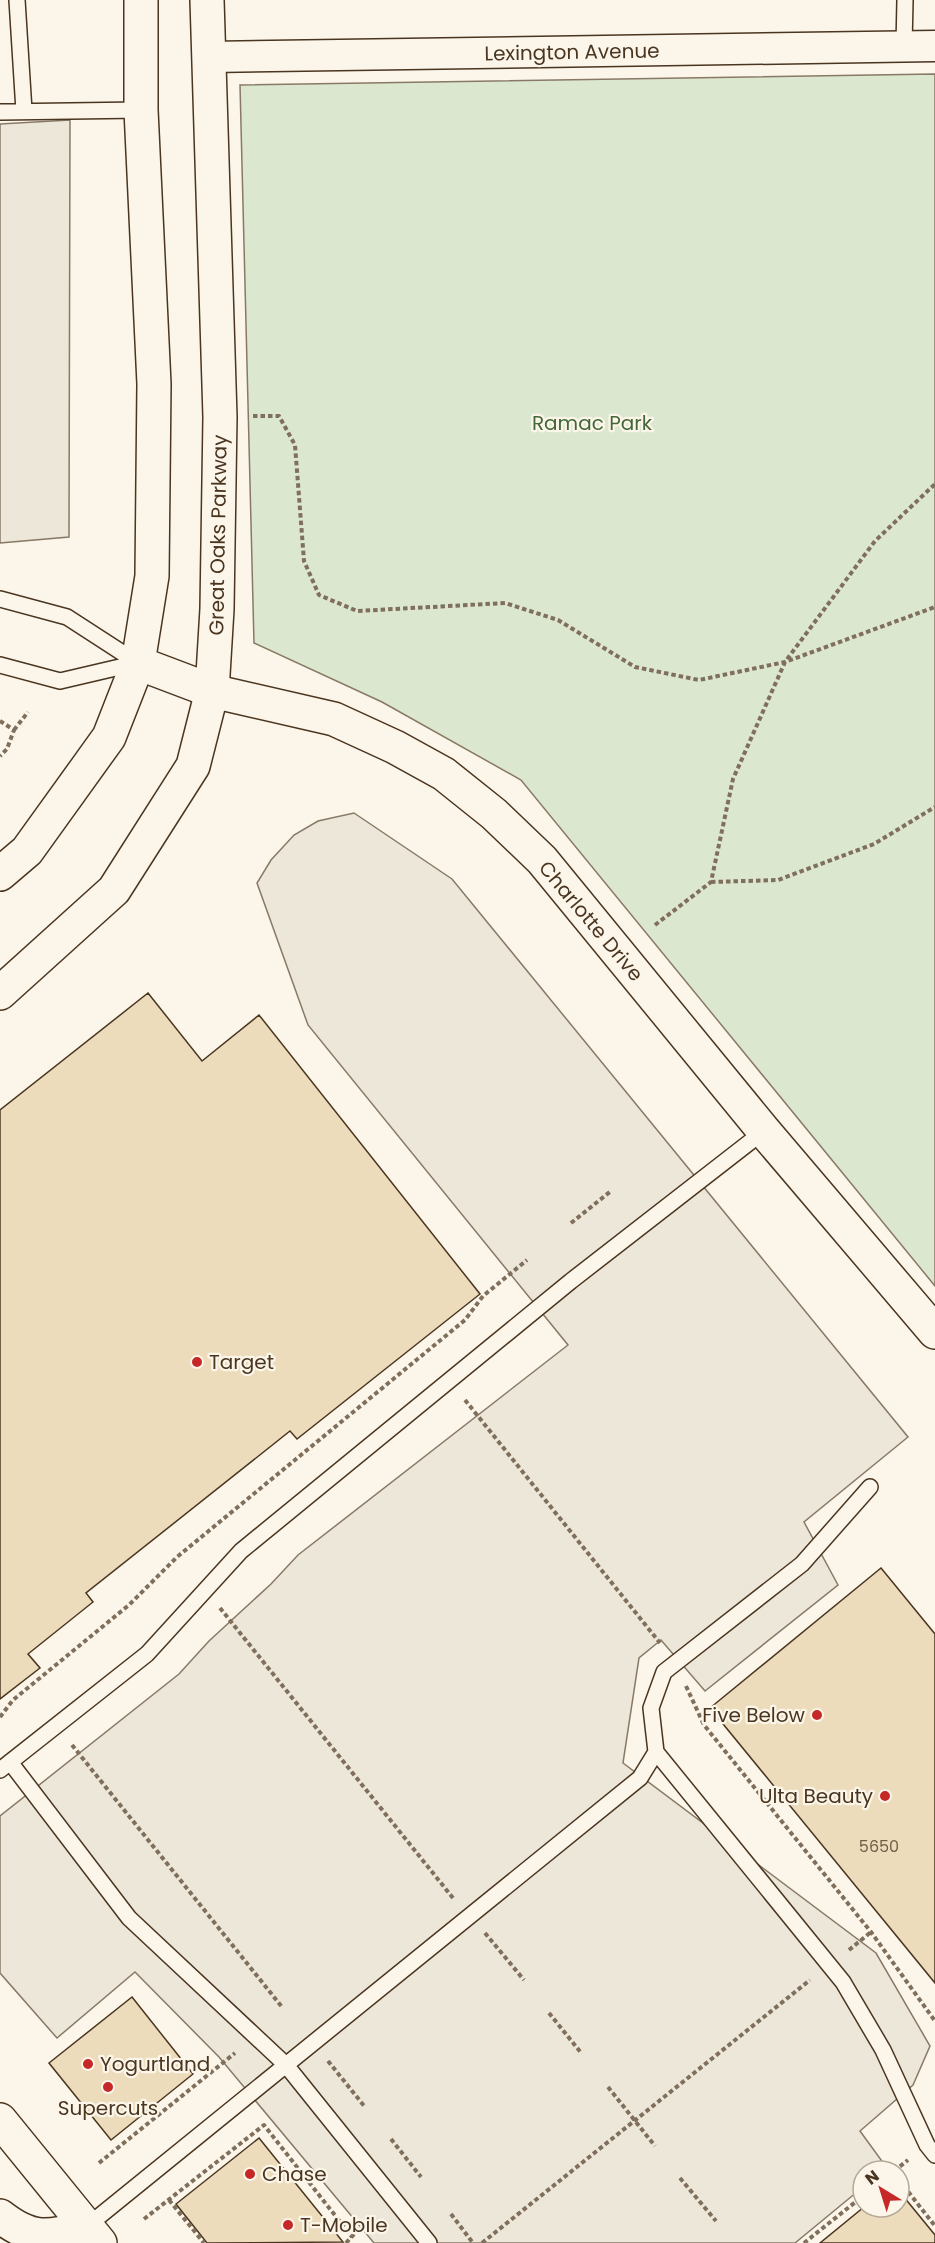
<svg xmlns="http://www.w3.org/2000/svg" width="935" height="2243" viewBox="0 0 935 2243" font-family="Poppins,sans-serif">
  <rect width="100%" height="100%" fill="#fbf6e9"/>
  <path fill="#dce7d0" stroke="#887966" stroke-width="1.5" d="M935,74V1286L521,780L382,702L254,643L240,85Z"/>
  <path fill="#ede7d9" stroke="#887966" stroke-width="1.5" d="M70,120L69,537L0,543V124Z
    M354,813L452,879L908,1437L804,1522L838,1585L705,1691L661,1640L639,1658L623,1763L876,1953L930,2046L913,2085L860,2131L887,2168L883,2171H863V2187L795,2243H374L219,2057L135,1972L57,2038L0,1973V1816L179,1674L209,1641L271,1584L298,1555L568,1345L308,1025L257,883L271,860L294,835L318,821Z"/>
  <path fill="#ecdcbc" stroke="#4a3520" stroke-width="1.5" d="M148,993L202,1061L259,1015L480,1294L297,1439L290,1431L86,1593L93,1602L28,1654L40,1668L0,1699V1110Z
    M881,1568L935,1634V1983L710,1708Z
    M132,1997L193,2074L111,2140L49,2063Z
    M259,2138L343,2242L207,2243L176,2204Z
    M899,2191L935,2235V2243H820L864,2207H899Z"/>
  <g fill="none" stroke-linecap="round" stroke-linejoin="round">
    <g stroke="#4a3520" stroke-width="18">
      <path id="service" d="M17,0L24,111
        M904,46L905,0
        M0,112L141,110
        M0,599L67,617L138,663
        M0,665L60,681L137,663
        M656,1752L843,1982L883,2050L927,2145L935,2155
        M10,1762L129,1918L286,2065L429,2243
        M0,1770L147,1654L241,1551L571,1281L764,1131
        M86,2227L640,1778L656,1752L651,1708L664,1672L802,1564L870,1487"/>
    </g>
    <g stroke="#4a3520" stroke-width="33">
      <path id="minor" d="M210,57L935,46"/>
    </g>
    <g stroke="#4a3520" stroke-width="36">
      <path id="tertiary" d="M138,663L212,691L334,719L395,747L444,774L494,814L542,860L764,1131L935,1332"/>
    </g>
    <g stroke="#4a3520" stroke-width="36">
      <path id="secondary" d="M0,874L27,851L109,737L138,663L152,576L154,384L141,110V0
        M0,993L114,890L193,766L212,691L217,609L220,417L207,0
        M0,2120L100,2243
        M0,2216C33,2242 49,2237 86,2227"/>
    </g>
    <path stroke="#7f6f5c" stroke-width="4" stroke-dasharray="4.5 3" stroke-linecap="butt" d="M253,416H279L295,445L304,561L319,595L357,611L505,603L558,620L635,667L699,680L785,662L935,607
      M0,721L14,730L7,749L0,756
      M14,730L28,712
      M711,882L778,880L874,844L935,807
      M655,925L711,882L733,779L785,662L875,541L935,484
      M571,1223L611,1191
      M465,1400L660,1643
      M220,1608L453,1898
      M686,1686L704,1725L871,1932L935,2021
      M0,1717L13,1700L129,1605L177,1557L465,1320L483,1296L527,1260
      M72,1745L282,2007
      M485,1933L524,1980
      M849,1950L871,1932
      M549,2013L582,2054
      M328,2061L365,2107
      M608,2087L655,2146
      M391,2139L421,2177
      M99,2163L235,2053
      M894,2171L908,2160
      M680,2178L716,2221
      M899,2180L935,2226
      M169,2200L204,2243
      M451,2214L473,2243
      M144,2219L264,2125L352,2237
      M346,2243L366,2221
      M482,2243L810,1980
      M804,2243L863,2196"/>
    <use href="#service" stroke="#fbf6e9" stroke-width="15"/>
    <use href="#minor" stroke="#fbf6e9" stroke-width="30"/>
    <use href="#tertiary" stroke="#fbf6e9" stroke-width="33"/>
    <use href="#secondary" stroke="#fbf6e9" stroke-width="33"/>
  </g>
  <g fill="#c62828" stroke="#fbf6e9" stroke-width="2">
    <circle cx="197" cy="1362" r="6"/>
    <circle cx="817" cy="1715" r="6"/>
    <circle cx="885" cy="1796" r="6"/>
    <circle cx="88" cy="2064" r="6"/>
    <circle cx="108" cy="2087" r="6"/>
    <circle cx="250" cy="2174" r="6"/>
    <circle cx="288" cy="2225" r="6"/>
  </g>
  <g text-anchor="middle" stroke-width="4.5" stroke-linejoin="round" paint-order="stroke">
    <g font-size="16" fill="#725f47">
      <text x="879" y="1852">5650</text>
    </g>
    <g font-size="20" fill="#4a3520" stroke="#fbf6e9">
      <text transform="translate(572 52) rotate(-1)" y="7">Lexington Avenue</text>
      <text transform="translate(218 535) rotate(-89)" y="7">Great Oaks Parkway</text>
      <text transform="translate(591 921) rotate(50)" y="7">Charlotte Drive</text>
    </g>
    <g font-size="20" fill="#436837" stroke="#fbf6e9">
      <text x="592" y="430">Ramac Park</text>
    </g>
    <g font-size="20" fill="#4a3520" stroke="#fbf6e9" text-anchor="start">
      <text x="209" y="1369">Target</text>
      <text x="805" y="1722" text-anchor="end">Five Below</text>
      <text x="873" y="1803" text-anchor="end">Ulta Beauty</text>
      <text x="100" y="2071">Yogurtland</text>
      <text x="108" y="2115" text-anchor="middle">Supercuts</text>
      <text x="262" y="2181">Chase</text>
      <text x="300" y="2232">T-Mobile</text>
    </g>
  </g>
  <g transform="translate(881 2189) rotate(322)"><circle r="28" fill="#fbf6e9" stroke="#b4a999" stroke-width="1.5"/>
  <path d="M0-4.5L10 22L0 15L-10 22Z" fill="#c62828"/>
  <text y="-9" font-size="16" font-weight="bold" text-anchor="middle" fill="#4a3520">N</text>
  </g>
</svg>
